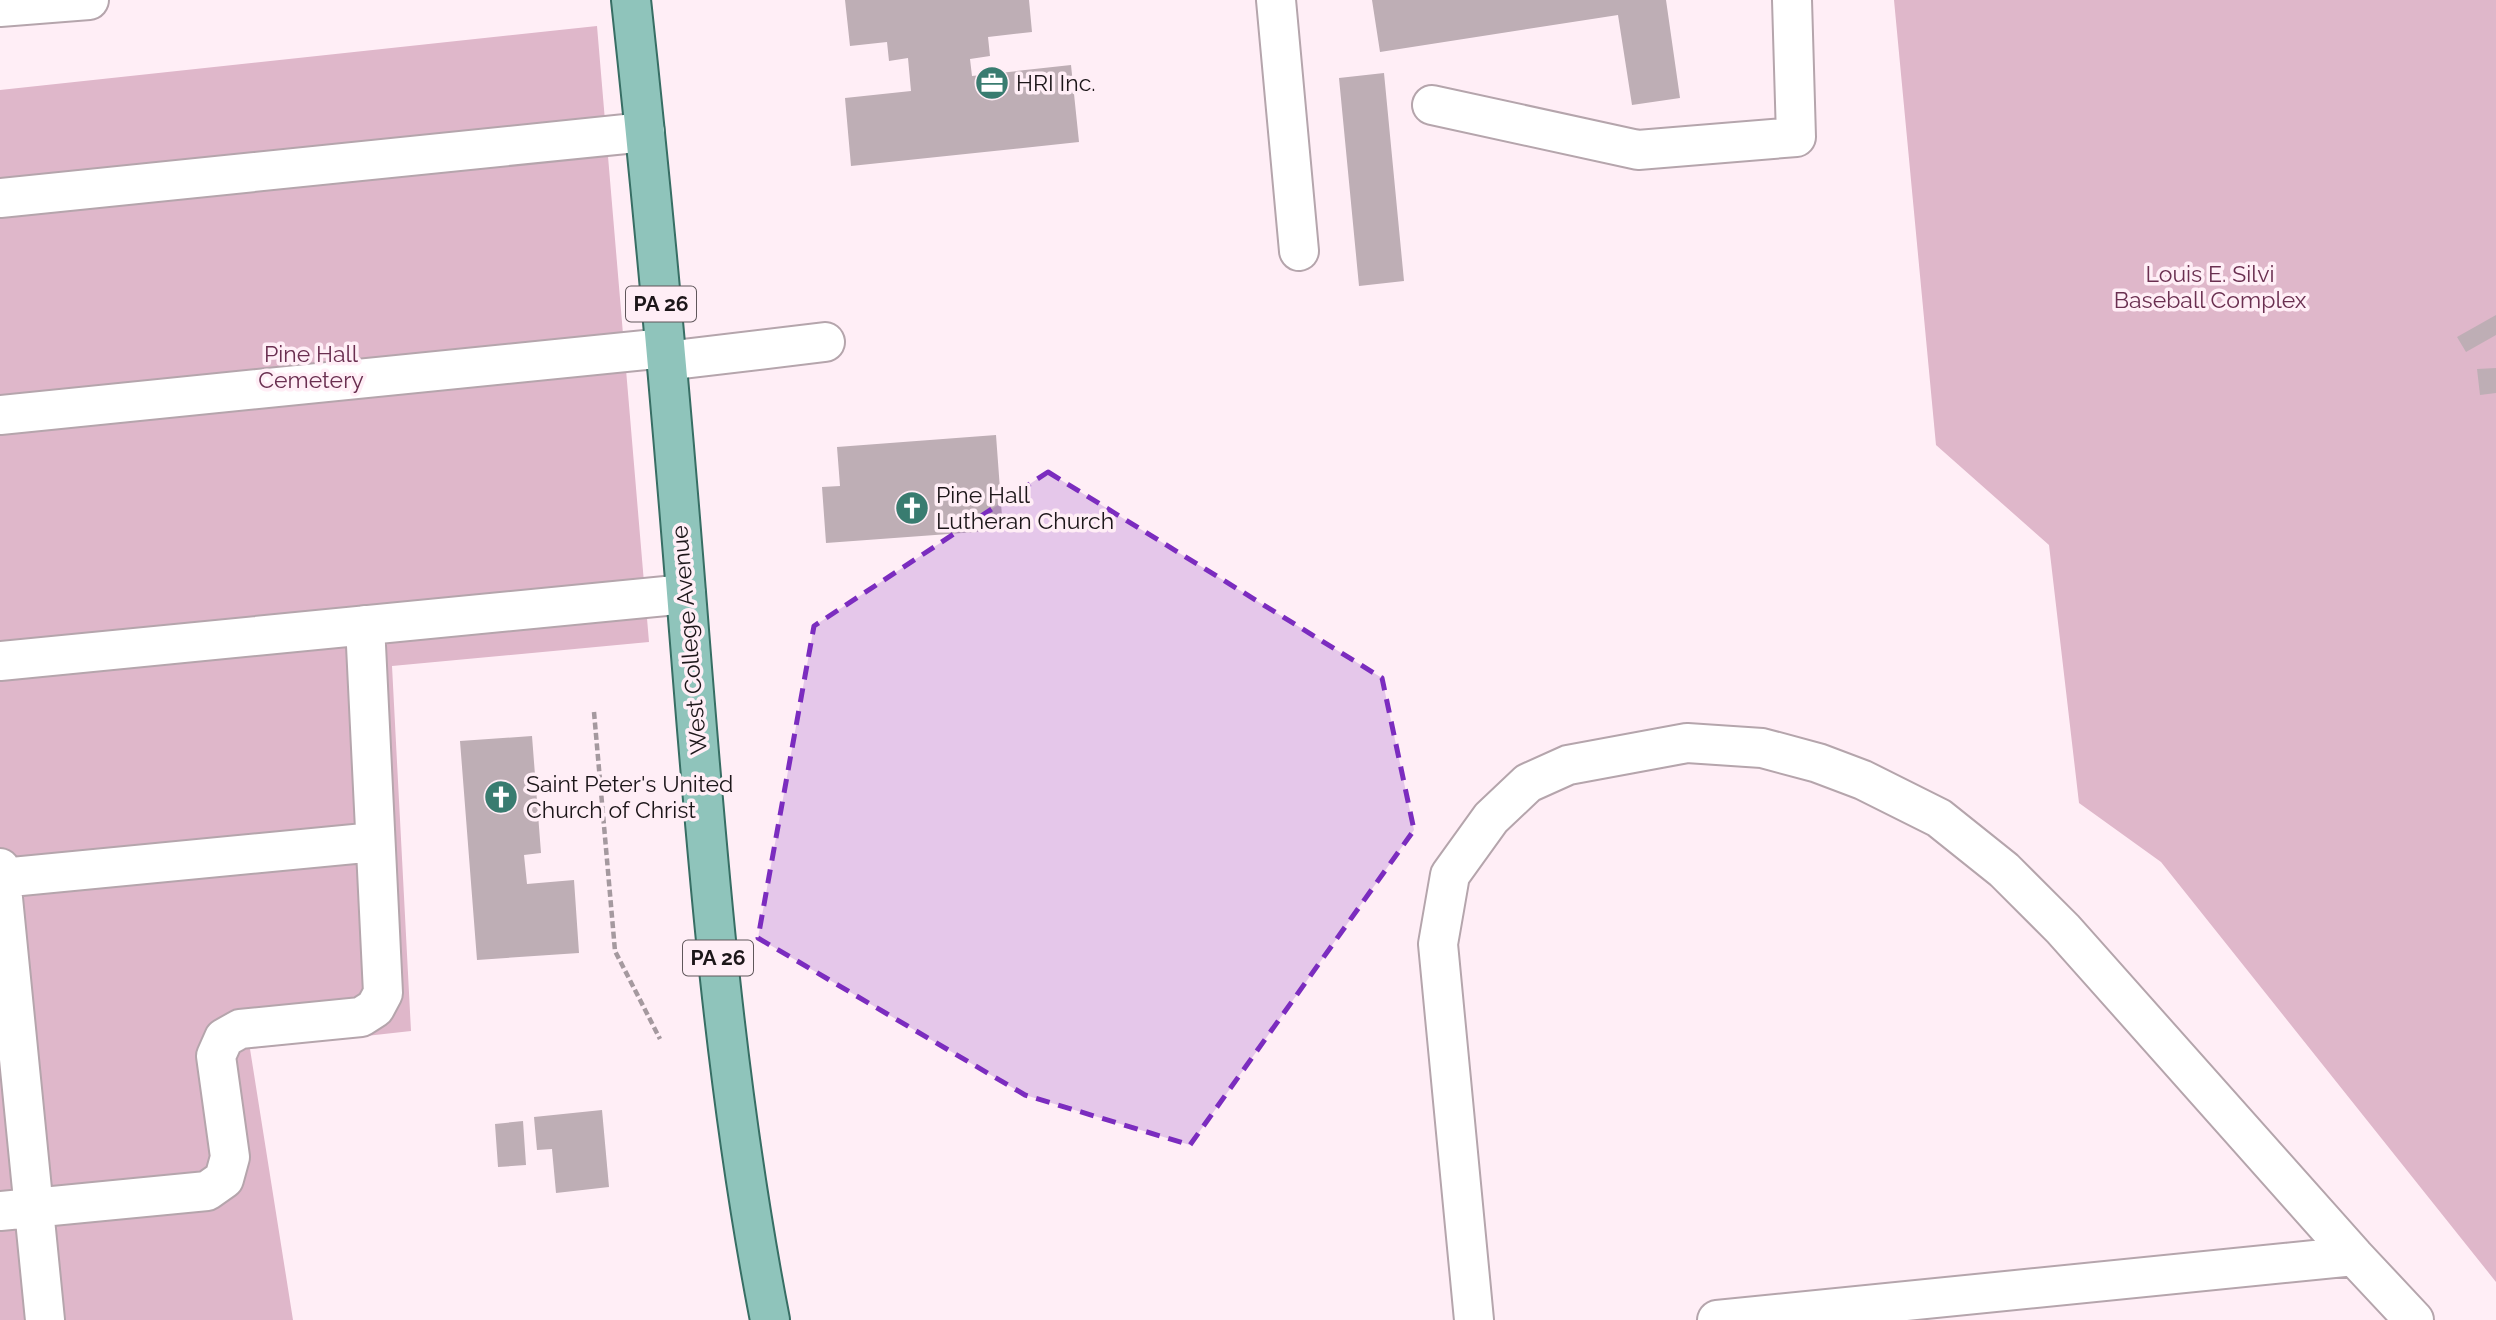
<svg xmlns="http://www.w3.org/2000/svg" width="2496" height="1320" viewBox="0 0 2496 1320" font-family="Raleway,sans-serif">
  <rect width="100%" height="100%" fill="#ffeef6"/>
  <path fill="#dfb7ca" d="M1894,0H2496V1282L2161,862L2079,803L2049,545L1936,445Z
    M597,26L649,642L392,666L411,1031L250,1049L293,1320H0V90Z"/>
  <path fill="#beaeb5" d="M845,0H1029L1032,32L988,37L990,56L970,59L972,76L1071,65L1079,142L851,166L845,98L911,91L908,58L889,61L887,42L850,46Z
    M1372,0H1666L1680,98L1632,105L1618,15L1380,52Z
    M1384,73L1404,281L1359,286L1339,78Z
    M2496,315V335L2466,352L2457,337Z
    M2496,368V393L2480,395L2477,369Z
    M996,435L1003,530L826,543L822,487L840,486L837,447Z
    M532,736L541,853L524,855L527,884L574,880L579,953L477,960L460,741Z
    M602,1110L609,1187L556,1193L552,1149L537,1150L534,1117Z
    M523,1121L526,1165L498,1167L495,1124Z"/>
  <g fill="none" stroke-linecap="round" stroke-linejoin="round">
    <g stroke="#b5a5ac" stroke-width="42">
      <path id="minor" d="M1276,0L1299,251
        M0,7L89,0
        M1432,105L1638,150L1796,137L1792,0
        M0,198L645,132
        M666,361L825,342
        M0,415L665,348
        M0,661L686,594
        M0,868L45,1320
        M0,878L375,842
        M0,1211L207,1191L224,1179L230,1157L216,1056L224,1038L240,1029L361,1017L375,1008L383,993L365,625
        M1474,1320L1438,944L1450,875L1491,818L1528,783L1568,765L1687,743L1762,748L1818,763L1863,780L1939,818L2004,870L2063,929L2354,1256L2414,1320
        M1717,1320L2354,1256"/>
    </g>
    <g stroke="#376e64" stroke-width="42">
      <path id="major" d="M631,0C653,201 671,403 687,605C706,844 724,1084 770,1320"/>
    </g>
    <path stroke="#a5999f" stroke-width="4.5" stroke-dasharray="7 3.5" stroke-linecap="butt" d="M594,712L615,951L660,1039"/>
    <use href="#minor" stroke="#fff" stroke-width="38"/>
    <use href="#major" stroke="#8fc4bb" stroke-width="38"/>
  </g>
  <path fill="#7b2cbf" fill-opacity="0.2" stroke="#7b2cbf" stroke-width="5" stroke-dasharray="14 9" stroke-linejoin="round" d="M1048,472L1382,678L1414,830L1190,1145L1025,1095L758,938L814,626Z"/>
  <defs>
    <g id="office-disc" transform="scale(1.75)"><circle r="9.5" fill="#397c70" stroke="#ffeef6"/><path d="M-6-3h4V-5.5h4V-3h4V5H-6ZM-1-4.5V-3h2v-1.5ZM-6 0V1H6V0Z" fill="#fff"/></g>
    <g id="church-disc" transform="scale(1.75)"><circle r="9.5" fill="#397c70" stroke="#ffeef6"/><path d="M-1.2-6h2.4v3.5h3.3v2.4h-3.3V6h-2.4V-.1h-3.3v-2.4h3.3Z" fill="#fff"/></g>
  </defs>
  <g fill-rule="evenodd">
    <use href="#office-disc" x="992" y="83"/>
    <use href="#church-disc" x="912" y="508"/>
    <use href="#church-disc" x="501" y="797"/>
  </g>
  <g text-anchor="middle" stroke-width="7" stroke-linejoin="round" paint-order="stroke">
    <g fill="#ffeef6" stroke="#60575b" stroke-width="2">
      <rect x="626" y="286.5" width="70" height="35" rx="5"/>
      <rect x="683" y="940.5" width="70" height="35" rx="5"/>
    </g>
    <g font-size="21" font-weight="bold" fill="#1c1619">
      <text x="661" y="311">PA 26</text>
      <text x="718" y="965">PA 26</text>
    </g>
    <g font-size="23" fill="#1c1619" stroke="#ffeef6" text-anchor="start">
      <text x="1016" y="91">HRI Inc.</text>
      <text x="936" y="503">Pine Hall<tspan x="936" dy="26">Lutheran Church</tspan></text>
      <text x="526" y="792">Saint Peter's United<tspan x="526" dy="26">Church of Christ</tspan></text>
    </g>
    <g font-size="23" fill="#6a2f50" stroke="#ffeef6">
      <text x="2210" y="282">Louis E. Silvi<tspan x="2210" dy="26">Baseball Complex</tspan></text>
      <text x="311" y="362">Pine Hall<tspan x="311" dy="26">Cemetery</tspan></text>
    </g>
    <g font-size="23" fill="#1c1619" stroke="#ffeef6">
      <text transform="translate(689 640) rotate(-95)" y="8">West College Avenue</text>
    </g>
  </g>
</svg>
